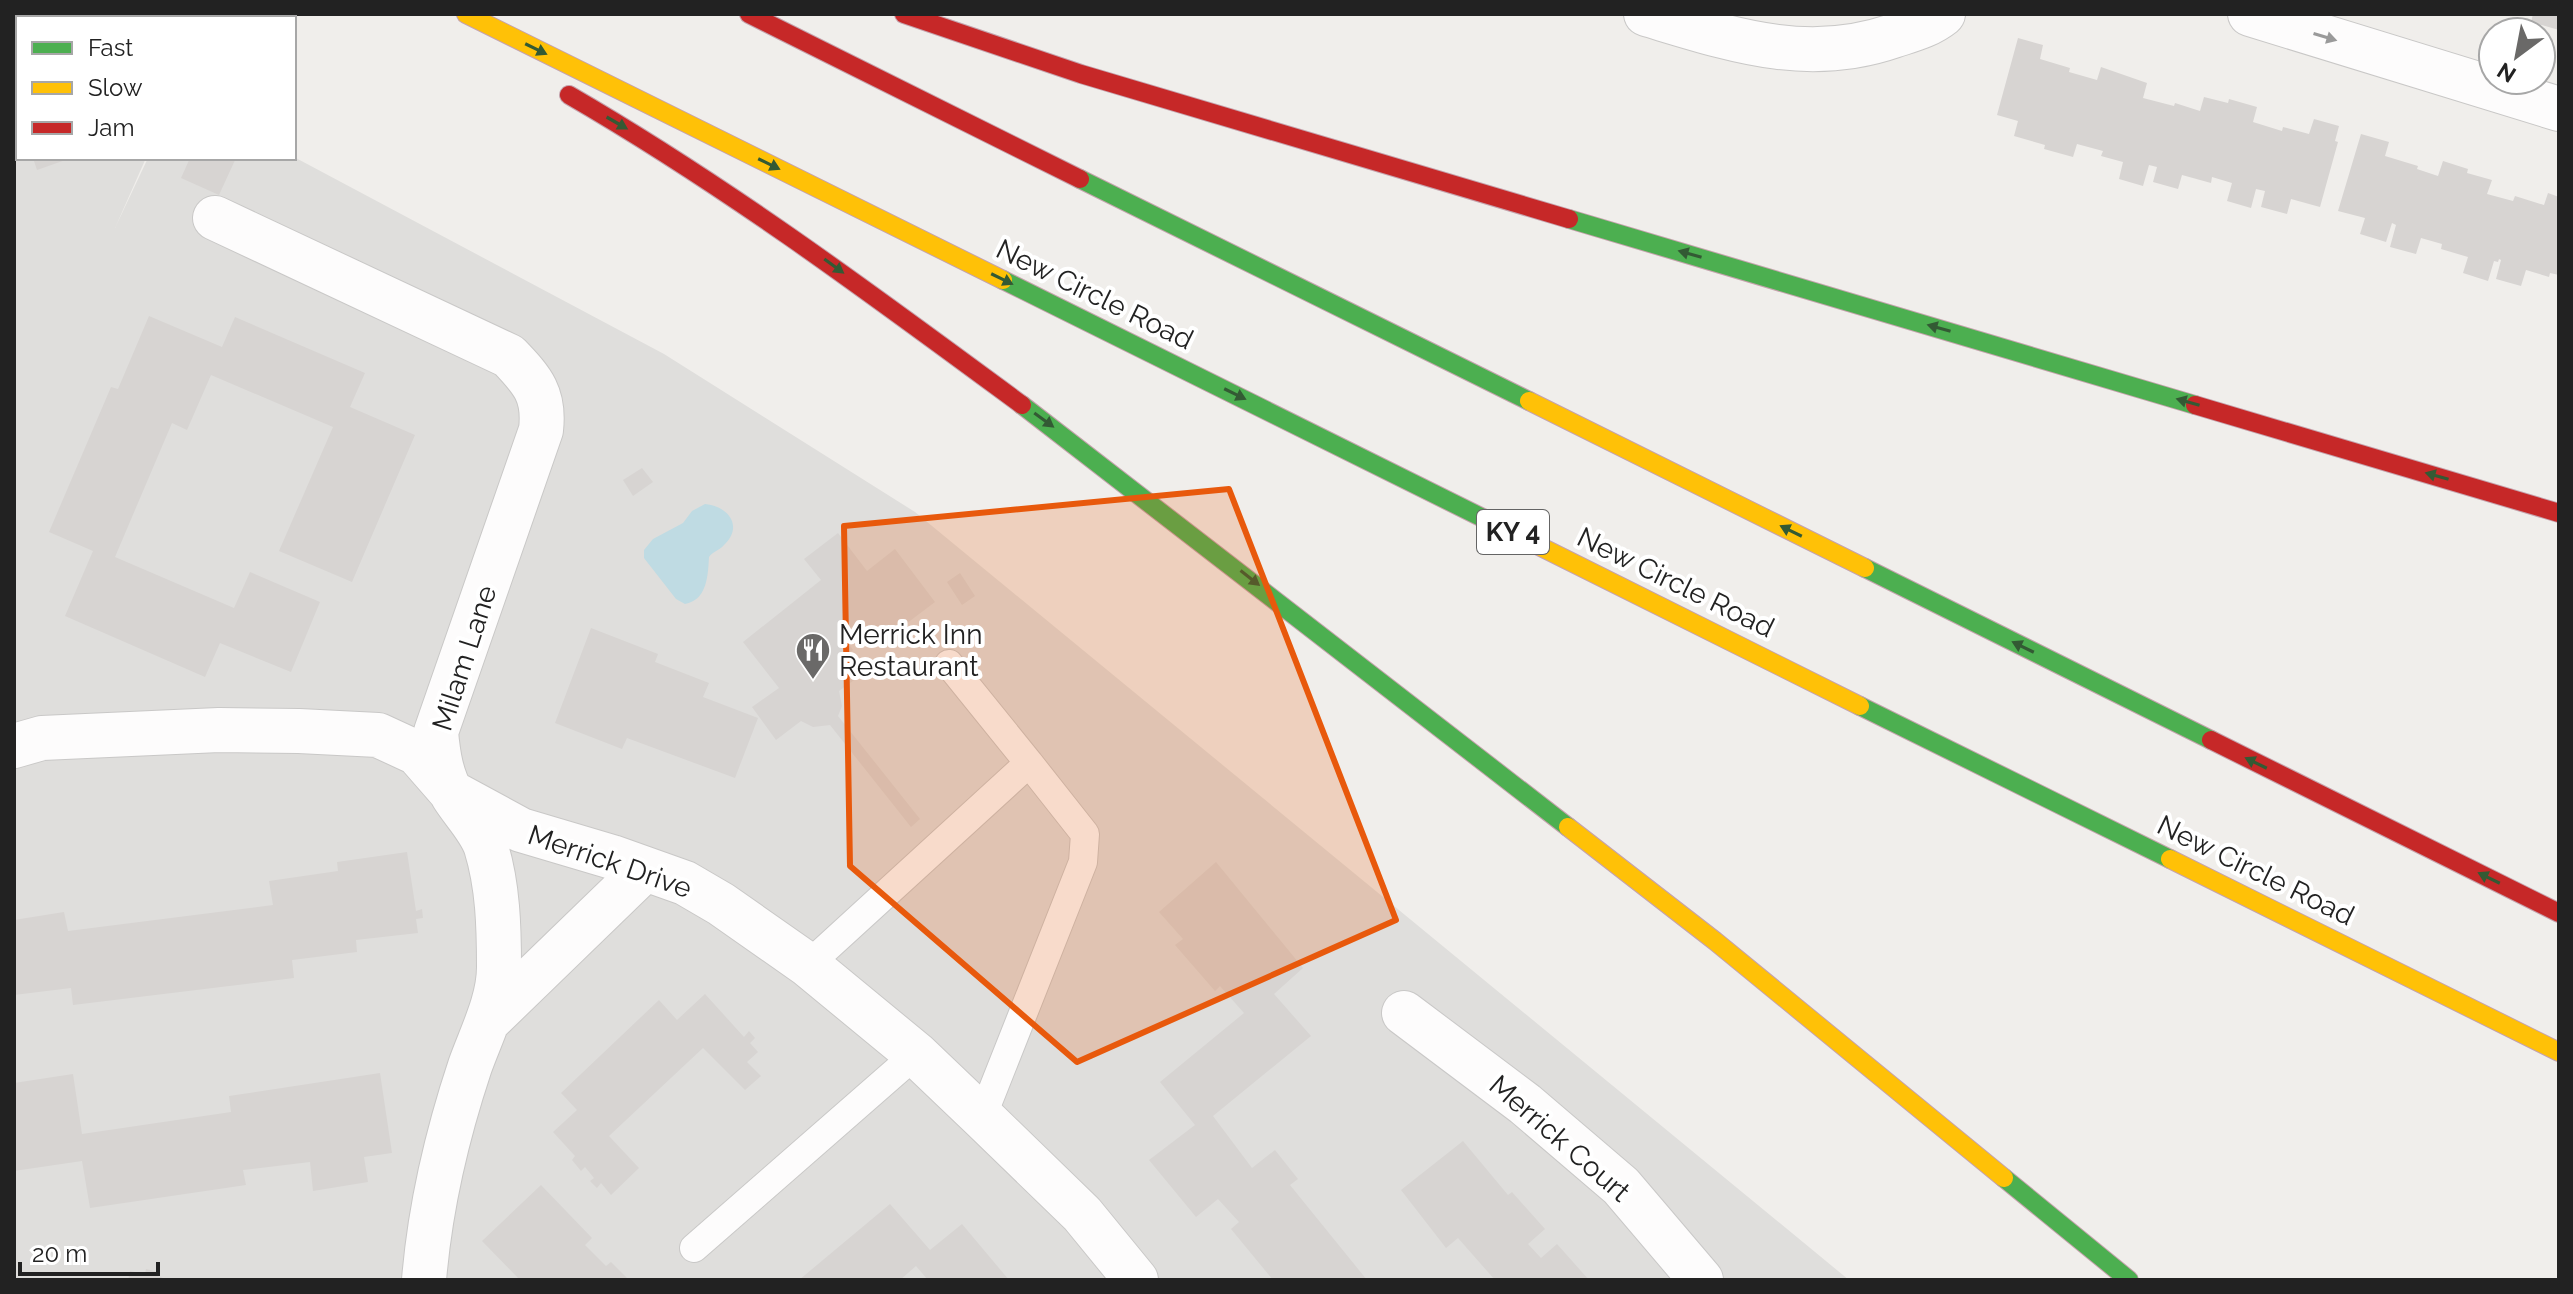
<svg xmlns="http://www.w3.org/2000/svg" width="2573" height="1294" viewBox="0 0 2573 1294" font-family="Raleway,sans-serif">
  <rect width="100%" height="100%" fill="#f0eeeb"/>
  <path fill="#dfdedc" d="M14,14H24L32,18H18V158H146L115,228L148,158L294,157L664,354L915,512L1849,1280H14Z"/>
  <path fill="#bfdbe3" d="M705,504C728,506 744,526 724,545C719,551 713,551 709,557C708,576 707,600 685,604L676,599L644,558V550L653,539L683,523L692,511Z"/>
  <path fill="#d7d4d2" d="M2533,14H2559V30L2531,22Z
    M2018,38L2043,45L2040,59L2070,68L2069,72L2097,80L2101,67L2147,83L2143,98L2174,106L2175,103L2200,111L2204,97L2228,103L2229,99L2257,107L2253,122L2282,131L2283,127L2309,134L2314,119L2339,126L2335,141L2338,142L2320,207L2291,199L2287,214L2261,207L2265,191L2256,189L2251,208L2227,201L2232,183L2212,177L2211,183L2182,175L2178,189L2153,182L2157,167L2149,165L2143,186L2119,179L2123,162L2101,156L2103,151L2077,144L2073,157L2044,149L2045,145L2014,136L2018,121L1997,115Z
    M2361,134L2389,142L2385,156L2418,166L2417,169L2438,176L2443,161L2468,169L2467,173L2492,180L2487,194L2513,201L2515,196L2544,205L2548,193L2559,197V275L2550,273L2549,277L2526,270L2521,286L2496,279L2501,260L2499,259L2498,262L2494,261L2488,281L2463,273L2468,257L2441,249L2442,244L2421,238L2416,254L2390,247L2396,225L2392,223L2386,242L2360,234L2365,218L2338,211Z
    M33,158H71L37,170Z
    M190,158H236L219,195L181,178Z
    M149,316L222,347L235,317L365,373L350,407L415,435L352,582L279,551L333,427L211,375L187,430L172,423L115,557L234,608L250,572L320,602L291,672L220,643L205,677L65,616L93,551L49,532L111,387L118,389Z
    M642,468L653,482L633,496L623,480Z
    M838,533L867,571L895,549L935,602L878,645L860,621L842,634L853,650L845,655L861,675L839,691L842,706L838,716L920,819L911,827L830,725L813,727L801,721L776,740L752,707L779,688L743,642L821,580L804,559Z
    M960,573L975,596L962,605L947,582Z
    M591,628L658,654L655,662L709,683L703,697L758,718L735,778L627,738L622,749L555,723Z
    M407,852L416,911L422,909L423,918L416,919L418,933L356,940L357,952L292,960L294,978L73,1005L71,988L14,995V920L64,912L68,931L273,905L269,881L338,871L337,862Z
    M1216,862L1303,968L1274,994L1311,1036L1213,1116L1252,1168L1275,1150L1298,1179L1290,1185L1367,1280H1273L1231,1229L1239,1222L1218,1199L1196,1217L1149,1160L1195,1125L1160,1082L1244,1013L1220,986L1215,991L1175,945L1183,939L1159,912Z
    M705,994L744,1037L749,1031L755,1038L750,1043L758,1052L747,1062L761,1076L745,1090L703,1048L609,1136L639,1168L611,1195L601,1183L597,1188L590,1181L594,1178L585,1167L581,1171L572,1160L575,1156L553,1132L577,1110L561,1093L659,1000L677,1020Z
    M380,1073L392,1153L364,1157L368,1182L313,1191L310,1162L243,1170L246,1185L90,1208L82,1161L14,1171V1083L73,1074L82,1134L231,1112L229,1096Z
    M1463,1141L1508,1195L1512,1192L1545,1229L1528,1244L1541,1258L1557,1244L1589,1280H1495L1458,1238L1446,1248L1401,1190Z
    M541,1185L592,1238L585,1245L606,1266L611,1262L629,1280H520L482,1241Z
    M890,1204L930,1250L962,1224L1009,1280H928L916,1266L900,1280H799Z
    M146,1269L159,1272L158,1276L168,1280H128L130,1271L145,1274Z"/>
  <g fill="none" stroke-linecap="round" stroke-linejoin="round">
    <g stroke="#c9c8c7" stroke-width="30">
      <path id="lane" d="M949,664L1029,763
        M808,965L1029,763L1085,834L1083,862L982,1117
        M694,1248L916,1054"/>
    </g>
    <g stroke="#c9c8c7" stroke-width="46">
      <path id="street" d="M1646,14C1730,39 1806,66 1893,36C1911,30 1928,26 1943,14
        M2250,14L2559,109
        M215,218L509,356C533,381 545,395 541,430L436,732C438,754 441,776 453,796C463,812 480,829 486,847C498,886 499,927 499,967C499,1001 481,1035 470,1066C447,1135 430,1208 424,1280
        M14,746L42,738L219,730L299,731L378,735L417,753L451,792L521,830L612,857L685,883L721,904L808,965L916,1054L982,1117L1082,1214L1136,1280
        M1404,1013L1525,1104L1621,1186L1701,1280
        M488,1021L645,869"/>
    </g>
    <g stroke="#c5a2ac" stroke-width="20">
      <path id="fast" d="M1080,179L1529,401
        M1569,219L2195,405
        M1003,280L1501,527
        M1022,405L1568,827
        M1865,568L2211,740
        M1860,706L2170,859
        M2004,1178L2129,1280"/>
    </g>
    <g stroke="#c5a2ac" stroke-width="20">
      <path id="slow" d="M466,14L1003,280
        M1529,401L1865,568
        M1501,527L1860,706
        M1568,827L1715,941L2004,1178
        M2170,859L2559,1052"/>
    </g>
    <g stroke="#c5a2ac" stroke-width="20">
      <path id="jam" d="M749,14L1080,179
        M904,14L1081,74L1569,219
        M569,95C728,187 874,296 1022,405
        M2195,405L2559,513
        M2211,740L2559,913"/>
    </g>
    <use href="#lane" stroke="#fdfcfc" stroke-width="28"/>
    <use href="#street" stroke="#fdfcfc" stroke-width="44"/>
    <use href="#fast" stroke="#4caf50" stroke-width="18"/>
    <use href="#slow" stroke="#ffc107" stroke-width="18"/>
    <use href="#jam" stroke="#c62828" stroke-width="18"/>
  </g>
  <defs><path id="oneway-solid" d="M-6-.8H1V-3.2L6.5 0L1 3.2V.8H-6Z" transform="scale(2)"/></defs>
  <use fill="#9a9a9a" href="#oneway-solid" transform="translate(2325 37) rotate(17)"/>
  <g fill="#335a34">
    <use href="#oneway-solid" transform="translate(536 49) rotate(26)"/>
    <use href="#oneway-solid" transform="translate(617 123) rotate(30)"/>
    <use href="#oneway-solid" transform="translate(769 164) rotate(26)"/>
    <use href="#oneway-solid" transform="translate(1690 254) rotate(-164)"/>
    <use href="#oneway-solid" transform="translate(834 266) rotate(36)"/>
    <use href="#oneway-solid" transform="translate(1002 279) rotate(26)"/>
    <use href="#oneway-solid" transform="translate(1939 328) rotate(-164)"/>
    <use href="#oneway-solid" transform="translate(1235 394) rotate(26)"/>
    <use href="#oneway-solid" transform="translate(2188 402) rotate(-164)"/>
    <use href="#oneway-solid" transform="translate(1044 420) rotate(36)"/>
    <use href="#oneway-solid" transform="translate(2437 476) rotate(-164)"/>
    <use href="#oneway-solid" transform="translate(1791 531) rotate(-154)"/>
    <use href="#oneway-solid" transform="translate(1250 578) rotate(38)"/>
    <use href="#oneway-solid" transform="translate(2023 647) rotate(-154)"/>
    <use href="#oneway-solid" transform="translate(2256 763) rotate(-154)"/>
    <use href="#oneway-solid" transform="translate(2489 878) rotate(-154)"/>
  </g>
  <path fill="#e8590c" fill-opacity="0.2" stroke="#e8590c" stroke-width="6" stroke-linejoin="round" d="M1229,489L1396,920L1077,1062L850,866L844,526Z"/>
  <defs>
    <g id="restaurant-pin" transform="scale(1.8)"><path d="M0 17L-7.5 6A9.5 9.5 0 1 1 7.5 6Z" fill="#6a6968" stroke="#fff"/><path d="M-5-6h1v4h1v-4h1v4h1v-4h1v5L-1.5 .5V6h-2V.5L-5-1ZM5-6V6H3V1.5H1.5Q1.5-4 5-6Z" fill="#fff"/></g>
  </defs>
  <g fill-rule="evenodd">
    <use href="#restaurant-pin" x="813" y="650"/>
  </g>
  <g text-anchor="middle" stroke-width="8" stroke-linejoin="round" paint-order="stroke">
    <rect fill="#fff" stroke="#646464" stroke-width="2" x="1477" y="510" width="72" height="44" rx="6"/>
    <g font-size="26" font-weight="bold" fill="#222">
      <text x="1513" y="541">KY 4</text>
    </g>
    <g font-size="28" fill="#222" stroke="#fff">
      <text transform="translate(1095 294) rotate(26)" y="10">New Circle Road</text>
      <text transform="translate(1676 582) rotate(26)" y="10">New Circle Road</text>
      <text transform="translate(464 658) rotate(-72)" y="10">Milam Lane</text>
      <text transform="translate(610 861) rotate(19)" y="10">Merrick Drive</text>
      <text transform="translate(2256 870) rotate(26)" y="10">New Circle Road</text>
      <text transform="translate(1560 1138) rotate(41)" y="10">Merrick Court</text>
    </g>
    <g font-size="28" fill="#222" stroke="#fff" text-anchor="start">
      <text x="839" y="644">Merrick Inn<tspan x="839" dy="32">Restaurant</tspan></text>
    </g>
  </g>
  <rect width="2573" height="1294" fill="none" stroke="#222222" stroke-width="32"/>
  <rect x="16" y="16" width="280" height="144" fill="#ffffff" stroke="#a7a7a7" stroke-width="2"/>
  <rect x="32" y="42" width="40" height="12" fill="#4caf50" stroke="#a7a7a7" stroke-width="2"/>
  <text x="88" y="56" font-size="24" fill="#222222">Fast</text>
  <rect x="32" y="82" width="40" height="12" fill="#ffc107" stroke="#a7a7a7" stroke-width="2"/>
  <text x="88" y="96" font-size="24" fill="#222222">Slow</text>
  <rect x="32" y="122" width="40" height="12" fill="#c62828" stroke="#a7a7a7" stroke-width="2"/>
  <text x="88" y="136" font-size="24" fill="#222222">Jam</text>
  <g transform="translate(2517 56) rotate(212)"><circle r="38" fill="#ffffff" stroke="#a7a7a7" stroke-width="2"/>
  <path d="M0-6L14 30L0 20L-14 30Z" fill="#6a6968"/>
  <text y="-12" font-size="22" font-weight="bold" text-anchor="middle" fill="#222222">N</text>
  </g>
  <path d="M20 1262v12h138v-12" fill="none" stroke="#222222" stroke-width="4"/>
  <text x="32" y="1262" font-size="24" fill="#222222" stroke="#ffffff" stroke-width="6" paint-order="stroke">20 m</text>
</svg>
